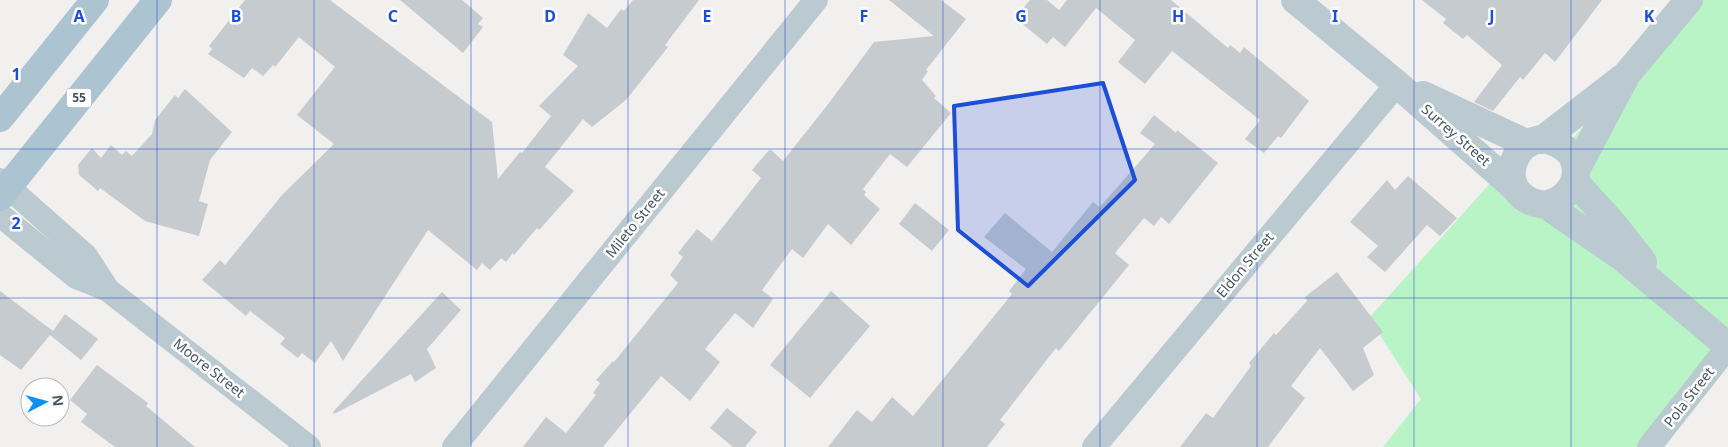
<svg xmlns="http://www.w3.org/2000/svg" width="1728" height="447" viewBox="0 0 1728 447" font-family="'Noto Sans',sans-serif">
  <rect width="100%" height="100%" fill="#f2efef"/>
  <path fill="#b9f4c7" d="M1689,0H1728V347L1649,447H1383L1421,399L1369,318L1519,151L1515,188L1559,201L1565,148Z"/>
  <path fill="#c6cbd0" d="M245,0H330L492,122L498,179L520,152L522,153L551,116L539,106L578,66L563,55L588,13L607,28L621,9L624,11L633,0H699L665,45L668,47L626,100L592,127L583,119L545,167L574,191L539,230L537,228L514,255L513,253L506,262L501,258L490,270L482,263L477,270L428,230L343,361L331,341L315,363L302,353L298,358L280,344L285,338L250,311L246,316L202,280L220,260L225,265L282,195L334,144L297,115L335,67L299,37L275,67L273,65L263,76L252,68L244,78L208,54L212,49L209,46Z
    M400,0H462L483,18L478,24L483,27L463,53Z
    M889,0H941L966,19L926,70L928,71L922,80L936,96L934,98L951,113L907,167L890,154L863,189L866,192L864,195L880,209L851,245L828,224L803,258L792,249L762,290L773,299L753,328L735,313L705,349L720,362L690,401L661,376L603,447H523L546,417L566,433L596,395L593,393L600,383L596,380L613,361L614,362L678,283L670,275L683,257L678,253L697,229L712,241L761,178L752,170L770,149L783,161L829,103L874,42L934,36Z
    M1030,0H1047L1059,10L1067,0H1171L1228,48L1230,45L1240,53L1244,47L1309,101L1281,138L1278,136L1264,153L1245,139L1260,120L1172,51L1145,84L1118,62L1135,40L1096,8L1065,47L1053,37L1047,44L1015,18Z
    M1422,0H1602L1555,62L1545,53L1523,80L1520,77L1493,111L1474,102L1502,65L1467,35L1463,39L1443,23L1446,19Z
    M185,89L232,132L210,160L199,201L208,204L199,236L145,221L100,188L98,191L79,175L78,165L92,148L101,158L111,145L122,155L126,151L132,156L152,134L155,120L175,95L178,98Z
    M1154,115L1176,133L1177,130L1218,163L1169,224L1161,217L1154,226L1144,218L1115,253L1129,265L1059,351L1056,348L1000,420L1005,424L987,447H828L857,410L872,422L892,397L913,416L1012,294L1009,291L1026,269L984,237L1005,213L1052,252L1093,202L1100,207L1155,144L1140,133Z
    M1408,176L1457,218L1440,236L1427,225L1385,272L1367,257L1378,246L1350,222L1387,180L1395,190Z
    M915,203L949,230L932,251L899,224Z
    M1337,272L1383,332L1363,348L1374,375L1353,391L1320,348L1291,386L1305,398L1268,447H1180L1206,413L1213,418L1251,366L1249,363L1274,333L1276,335L1307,301L1305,297Z
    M0,291L53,331L65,314L98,339L81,360L50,335L21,370L0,355Z
    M831,291L870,326L810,398L770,365Z
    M442,292L461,310L427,349L436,368L415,382L411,374L334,414L333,412Z
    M97,365L148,403L146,406L195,447H115L81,422L87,414L70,400Z
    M727,408L757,432L745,447H733L710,428Z"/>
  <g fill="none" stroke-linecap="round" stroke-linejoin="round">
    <path stroke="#bbcad0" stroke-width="24" d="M0,180L86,256L108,290
      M0,215L76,277L108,290L309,447
      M454,447L816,0
      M1094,447L1397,84
      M1649,447L1728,347"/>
    <path stroke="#bbcad0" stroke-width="28" d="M1295,0L1397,84L1515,188
      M1423,95L1528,144
      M1542,140L1622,78
      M1576,170L1627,74L1689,0
      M1575,182L1615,226L1643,262
      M1546,205C1567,199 1584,180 1572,156C1569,151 1563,147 1558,144C1516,120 1485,199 1546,205L1623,258L1728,346"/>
    <path stroke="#acc4d1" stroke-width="28" d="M0,118L95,0
      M0,197L158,0"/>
  </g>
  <path fill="#1d4ed8" fill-opacity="0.2" stroke="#1d4ed8" stroke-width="4" stroke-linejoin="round" d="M1103,83L1135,180L1028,286L958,230L954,106Z"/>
  <path fill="none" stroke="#1d4ed8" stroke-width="1" stroke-opacity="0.55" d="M157,0V447M314,0V447M471,0V447M628,0V447M785,0V447M943,0V447M1100,0V447M1257,0V447M1414,0V447M1571,0V447M0,149H1728M0,298H1728"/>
  <g text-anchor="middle" stroke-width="5" stroke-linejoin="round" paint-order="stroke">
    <rect fill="#fff" stroke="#7d898f" stroke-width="1" x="66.5" y="88.5" width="25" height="19" rx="4"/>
    <g font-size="12" font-weight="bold" fill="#45575f">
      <text x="79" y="102">55</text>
    </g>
    <g font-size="14" fill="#45575f" stroke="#fff">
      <text transform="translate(1456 135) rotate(41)" y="5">Surrey Street</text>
      <text transform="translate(635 223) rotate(-51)" y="5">Mileto Street</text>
      <text transform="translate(1245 265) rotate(-50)" y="5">Eldon Street</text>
      <text transform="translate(209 368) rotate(38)" y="5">Moore Street</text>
      <text transform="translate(1689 397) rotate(-52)" y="5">Pola Street</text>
    </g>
  </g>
  <g font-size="16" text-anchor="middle" font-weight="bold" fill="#1d4ed8" stroke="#fff" stroke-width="5" stroke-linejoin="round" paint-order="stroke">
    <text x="79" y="22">A</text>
    <text x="236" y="22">B</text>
    <text x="393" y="22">C</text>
    <text x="550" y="22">D</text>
    <text x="707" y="22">E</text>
    <text x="864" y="22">F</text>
    <text x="1021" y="22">G</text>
    <text x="1178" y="22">H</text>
    <text x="1335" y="22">I</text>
    <text x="1492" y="22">J</text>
    <text x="1649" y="22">K</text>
    <text x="16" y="80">1</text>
    <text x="16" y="229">2</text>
  </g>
  <g transform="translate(45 402) rotate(84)"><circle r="24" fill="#ffffff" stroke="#b5bcbf"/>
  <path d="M0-4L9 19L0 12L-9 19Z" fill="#0693f5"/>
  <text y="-8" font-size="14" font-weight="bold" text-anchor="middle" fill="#45575f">N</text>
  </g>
</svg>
